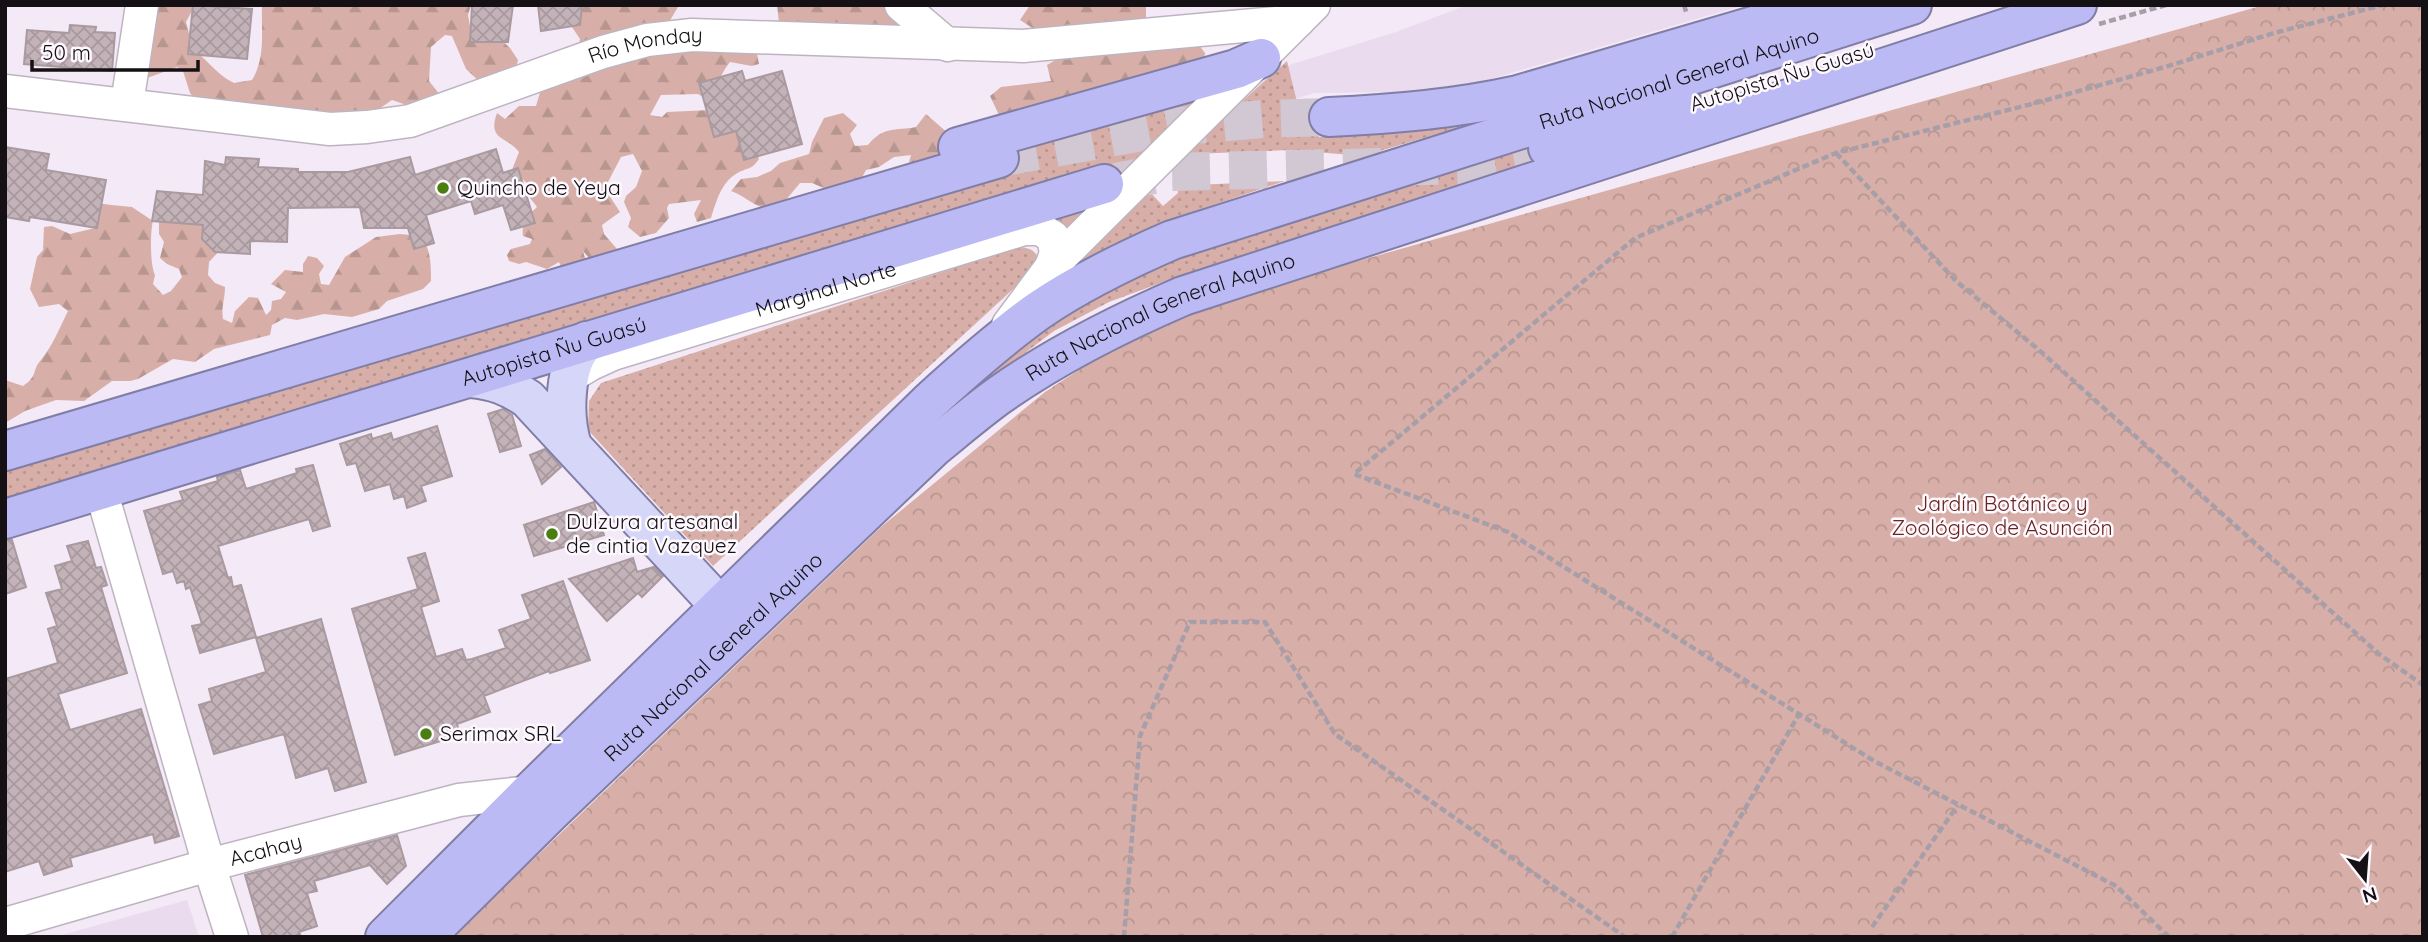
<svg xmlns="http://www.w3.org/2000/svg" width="2428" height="942" viewBox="0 0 2428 942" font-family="Quicksand,sans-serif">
  <defs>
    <pattern id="grass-dots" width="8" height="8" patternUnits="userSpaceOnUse" patternTransform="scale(1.75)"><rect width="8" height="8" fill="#d8afa8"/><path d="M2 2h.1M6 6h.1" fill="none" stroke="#b89690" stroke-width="1.8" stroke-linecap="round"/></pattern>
    <pattern id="forest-firs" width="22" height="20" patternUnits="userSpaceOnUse" patternTransform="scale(1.75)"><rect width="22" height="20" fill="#d8afa8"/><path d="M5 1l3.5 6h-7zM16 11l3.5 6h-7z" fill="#b89690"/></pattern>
    <pattern id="park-crowns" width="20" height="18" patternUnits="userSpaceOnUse" patternTransform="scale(1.75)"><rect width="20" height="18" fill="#d8afa8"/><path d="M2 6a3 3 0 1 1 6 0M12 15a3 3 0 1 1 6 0" fill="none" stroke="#b89690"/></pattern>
    <pattern id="building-cross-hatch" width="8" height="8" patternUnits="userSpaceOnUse" patternTransform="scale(1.75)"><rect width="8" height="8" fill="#c3b3b9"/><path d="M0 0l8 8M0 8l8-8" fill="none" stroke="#a7999e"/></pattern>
  </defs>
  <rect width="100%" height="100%" fill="#f4e9f6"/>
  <path fill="#eadbee" d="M1467,5H1744L1470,85L1405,92L1314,93L1127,151L1118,118L1396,32Z
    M187,900L199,937H55Z"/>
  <path fill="url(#grass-dots)" d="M1287,61L1297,102L1320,101L1319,137L1460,127L1363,156L1290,150L1192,154L1195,185L1285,181L1172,219L1070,269L1148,190L1163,206L1178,193L1177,186L1194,185L1189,149Z
    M1221,83L1068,242L1063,230L5,499V461L1004,140Z
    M1527,139L1533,167L1185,274L1109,302L1054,331L955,406L953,403L1065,310L1156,260Z
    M1019,247C1029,248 1033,249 1038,257L1036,268L713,566L588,430L589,401L601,383Z"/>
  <path fill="url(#forest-firs)" d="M144,5H190L193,9L186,22L190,37L189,46C206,57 215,74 234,83L252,80C266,57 261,31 262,5H471L468,15L471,32L494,33L510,48L518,60L516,68L481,83L466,69L452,36L445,35L431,47L429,81L441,96L415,108L392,100L379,109L366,113L206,114L190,93L183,71L177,67L139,81Z
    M588,5H693L678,7L660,37L756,49L759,64L752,66L730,62C718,77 719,88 703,97L698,94L661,95L650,115L662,117L667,112L710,110L752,142L759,159C751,171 747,167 736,174C721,183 716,202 711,218L697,222L694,214L701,200L669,204L667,208L669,218L656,233L640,237L628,227L631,218L624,202L626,196L636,187L642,171L633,154L621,157L608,182L607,192L620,212L602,225L604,234L617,249L590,259L583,251L587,265L562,270L559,262L547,269L526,262L519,264L509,261L507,255L511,249L530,244L532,239L523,236C521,223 528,215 537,207L528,195V184L512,170L519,152C507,136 487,141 497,113L505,119L519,106H536L541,89L578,48L580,39L572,27L571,16L576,10Z
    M777,5H891L904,26L843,54L828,57L780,31Z
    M1030,5H1146V20L1195,40L1205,53L1203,67L1005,128L990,96L1001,87L1051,81L1047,65L1057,59V44L1020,20Z
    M843,113L857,125L850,134L855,146L868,145C883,126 895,131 916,127L926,114L957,141L949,151L920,166L909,162L911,155L894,157L879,167L866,170L857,187L826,189L812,183H800L785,201L763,208C750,203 743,195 731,191L741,179L757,177L771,171L780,163L809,154L812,142L824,118Z
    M91,203L132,207L153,221C150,232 150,265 155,275L153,284L163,295L171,291L182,277L179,269L167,264L160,258L164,242L159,234V221L203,214V225L216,232L224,246L209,262L208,275L215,283L225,287C225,299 221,308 223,319L232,323L235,311L249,297L258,298L266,315L271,310L272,301L281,299L286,292L271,284L285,270L303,272V264L308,256L317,258L324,266L319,274L321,284L329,285L345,257L376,237L400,234L421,236C431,250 431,264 431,281L423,289L387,301L379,309L352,317L324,314L297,320L285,318L272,325L270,335L214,349L195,362L173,359L138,379L130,381H112L84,401L56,400L25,411L5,423V380L23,386C39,375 31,371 41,360C53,345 59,329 68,311L59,304L39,307L30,289L37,257L43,250L44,227L52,226L70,234L95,228Z"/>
  <path fill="url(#park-crowns)" d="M2264,5H2423V937H452L881,527L1045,392L1136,333L1227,298Z"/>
  <path fill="url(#building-cross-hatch)" stroke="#aa9aa0" stroke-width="2" d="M193,5L252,9L247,59L188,54Z
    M472,5H513L508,42H470Z
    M538,5H582L580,25L541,31Z
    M70,25L96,27L95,32L115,33L112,71L24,64L27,30L69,33Z
    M742,71L745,81L782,71L802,144L744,160L736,131L714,137L699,83Z
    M5,147L49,154L46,170L106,180L97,228L30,217L29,221L5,217Z
    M496,149L503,173L518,168L535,223L511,230L503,205L475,214L471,201L426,215L434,243L414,249L408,228H364L360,207L288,208L287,242L250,241V254L215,252L202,239L203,225L152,221L157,191L203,195L205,161L225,165L226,157L259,159L258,167L298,169V172H348L410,157L415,175Z
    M503,409L512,415L521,446L500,452L488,414Z
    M437,426L452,476L421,486L426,501L407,508L404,496L394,499L390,484L365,491L356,463L347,465L340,444L371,434L372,439L391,433L393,440Z
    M545,449L561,467L542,484L530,455Z
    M313,465L330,526L313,531L309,519L218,546L228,578L231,577L233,587L241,585L256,637L200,653L192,626L202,624L190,587L186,589L184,581L177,583L173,571L163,574L144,511L183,500L180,492L218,481L217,477L240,470L246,489L297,473L296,469Z
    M594,502L604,535L534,556L524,525Z
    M5,540H12L26,587L5,594Z
    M88,541L96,568L101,567L107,585L101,587L127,673L58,694L70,730L141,709L179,836L155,843L153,834L70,858L72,866L44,875L39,861L5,872V679L58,663L48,629L57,626L46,593L62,589L55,566L72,561L67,546Z
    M425,553L439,601L421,607L436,657L462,649L466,660L472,659L506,648L499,630L531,619L522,595L563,581L590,660L550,673L549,671L484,696L490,712L457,724L460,735L395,755L352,609L418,589L408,558Z
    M633,558L637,572L654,567L663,576L642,597L638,593L607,621L569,579Z
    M321,619L366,782L335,791L328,768L296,778L284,734L214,754L199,705L212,701L209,689L266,672L256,638Z
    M397,835L406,866L387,884L370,865L314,881L317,891L307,893L317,926L299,932L301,937H263L245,875Z"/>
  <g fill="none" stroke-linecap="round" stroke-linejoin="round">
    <path stroke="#d2c8d4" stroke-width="38" stroke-dasharray="38 19" stroke-linecap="butt" d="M999,158L1169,127L1264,119L1329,117
      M1116,182L1169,172L1465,165L1532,153"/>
    <g stroke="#beb4c0" stroke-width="35">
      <g id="minor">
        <path d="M901,5L948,45"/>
        <path id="s1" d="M5,91L330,129L367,127L410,121L603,52L647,40L692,35L1023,46L1298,21"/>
        <path d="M127,104L142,5"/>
        <path d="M1008,325L1051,267L1314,5"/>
        <path id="s2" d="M571,376L591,364L613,354L1024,229H1040L1053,237L1056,253L1051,267"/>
        <path d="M101,490L209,865L232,937"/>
        <path id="s3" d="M5,924L209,865L459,800L530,792"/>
      </g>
    </g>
    <g stroke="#817ea6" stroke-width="42">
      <path id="major" d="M471,378C494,380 509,386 528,399L720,606
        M572,446C563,417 563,362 587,341"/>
    </g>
    <g stroke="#817ea6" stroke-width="42">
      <g id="highway">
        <path d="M1329,117C1393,114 1455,109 1518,95L1825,5"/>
        <path d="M958,147L1236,69L1261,58"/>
        <path d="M1548,148L1684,107"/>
        <path d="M5,451L999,158"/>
        <path id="s4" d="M5,519L1104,184"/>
        <path id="s5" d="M385,937L530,792L929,402C964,370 999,339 1038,311C1080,282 1126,260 1172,240L1912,5"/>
        <path id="s6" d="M425,937L551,812L934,447C955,430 976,412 998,396C1056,355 1118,324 1183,296L2077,5"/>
      </g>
    </g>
    <path stroke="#a69ea8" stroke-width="4.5" stroke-dasharray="7 3.5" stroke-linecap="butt" d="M1684,5L1687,15
      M2099,24L2166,5
      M1836,153L1956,281L2039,350L2379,654L2423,685
      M1872,927L1958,805
      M1124,937L1140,736L1190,622H1265L1335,734L1625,937
      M1672,937L1799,714
      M2169,937L2116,886L1874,761L1508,532L1354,474L1635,238L1836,153L2032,104L2165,67L2274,33L2383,5"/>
    <use href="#minor" stroke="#fff" stroke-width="32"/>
    <use href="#major" stroke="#d6d6f8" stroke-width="38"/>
    <use href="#highway" stroke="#bbbaf4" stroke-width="38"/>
  </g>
  <g fill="#4b7e11" stroke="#fdf9fe" stroke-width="2.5">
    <circle cx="443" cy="188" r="7"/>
    <circle cx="552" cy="534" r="7"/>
    <circle cx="426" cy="734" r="7"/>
  </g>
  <g text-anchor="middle" stroke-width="5" stroke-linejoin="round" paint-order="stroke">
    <g font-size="21" fill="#141014" stroke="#fdf9fe">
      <text dy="7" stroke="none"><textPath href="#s1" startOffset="656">Río Monday</textPath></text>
      <text transform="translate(1782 77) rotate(-17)" y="7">Autopista Ñu Guasú</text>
      <text dy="7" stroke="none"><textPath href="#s5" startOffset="1589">Ruta Nacional General Aquino</textPath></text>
      <text dy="7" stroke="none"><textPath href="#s2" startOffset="270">Marginal Norte</textPath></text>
      <text dy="7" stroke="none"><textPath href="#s6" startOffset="970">Ruta Nacional General Aquino</textPath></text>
      <text dy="7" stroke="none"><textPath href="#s4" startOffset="574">Autopista Ñu Guasú</textPath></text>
      <text dy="7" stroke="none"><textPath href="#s6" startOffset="402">Ruta Nacional General Aquino</textPath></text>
      <text dy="7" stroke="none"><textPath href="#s3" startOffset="271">Acahay</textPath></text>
    </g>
    <g font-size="21" fill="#141014" stroke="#fdf9fe" text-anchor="start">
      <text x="457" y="195">Quincho de Yeya</text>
      <text x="566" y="529">Dulzura artesanal<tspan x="566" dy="24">de cintia Vazquez</tspan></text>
      <text x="440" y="741">Serimax SRL</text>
    </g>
    <g font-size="21" fill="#68231c" stroke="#fdf9fe">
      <text x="2002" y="511">Jardín Botánico y<tspan x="2002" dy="24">Zoológico de Asunción</tspan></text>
    </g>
  </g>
  <rect width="2428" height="942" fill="none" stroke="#141014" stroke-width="14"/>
  <g transform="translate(2365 879) rotate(163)" stroke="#fdf9fe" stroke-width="5" paint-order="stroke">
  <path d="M0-5L12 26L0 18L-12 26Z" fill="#141014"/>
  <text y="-10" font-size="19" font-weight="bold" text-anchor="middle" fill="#141014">N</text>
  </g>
  <path d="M32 60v10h166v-10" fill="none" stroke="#141014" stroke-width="3.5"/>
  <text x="42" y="60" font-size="21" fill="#141014" stroke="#fdf9fe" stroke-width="5" paint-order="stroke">50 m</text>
</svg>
